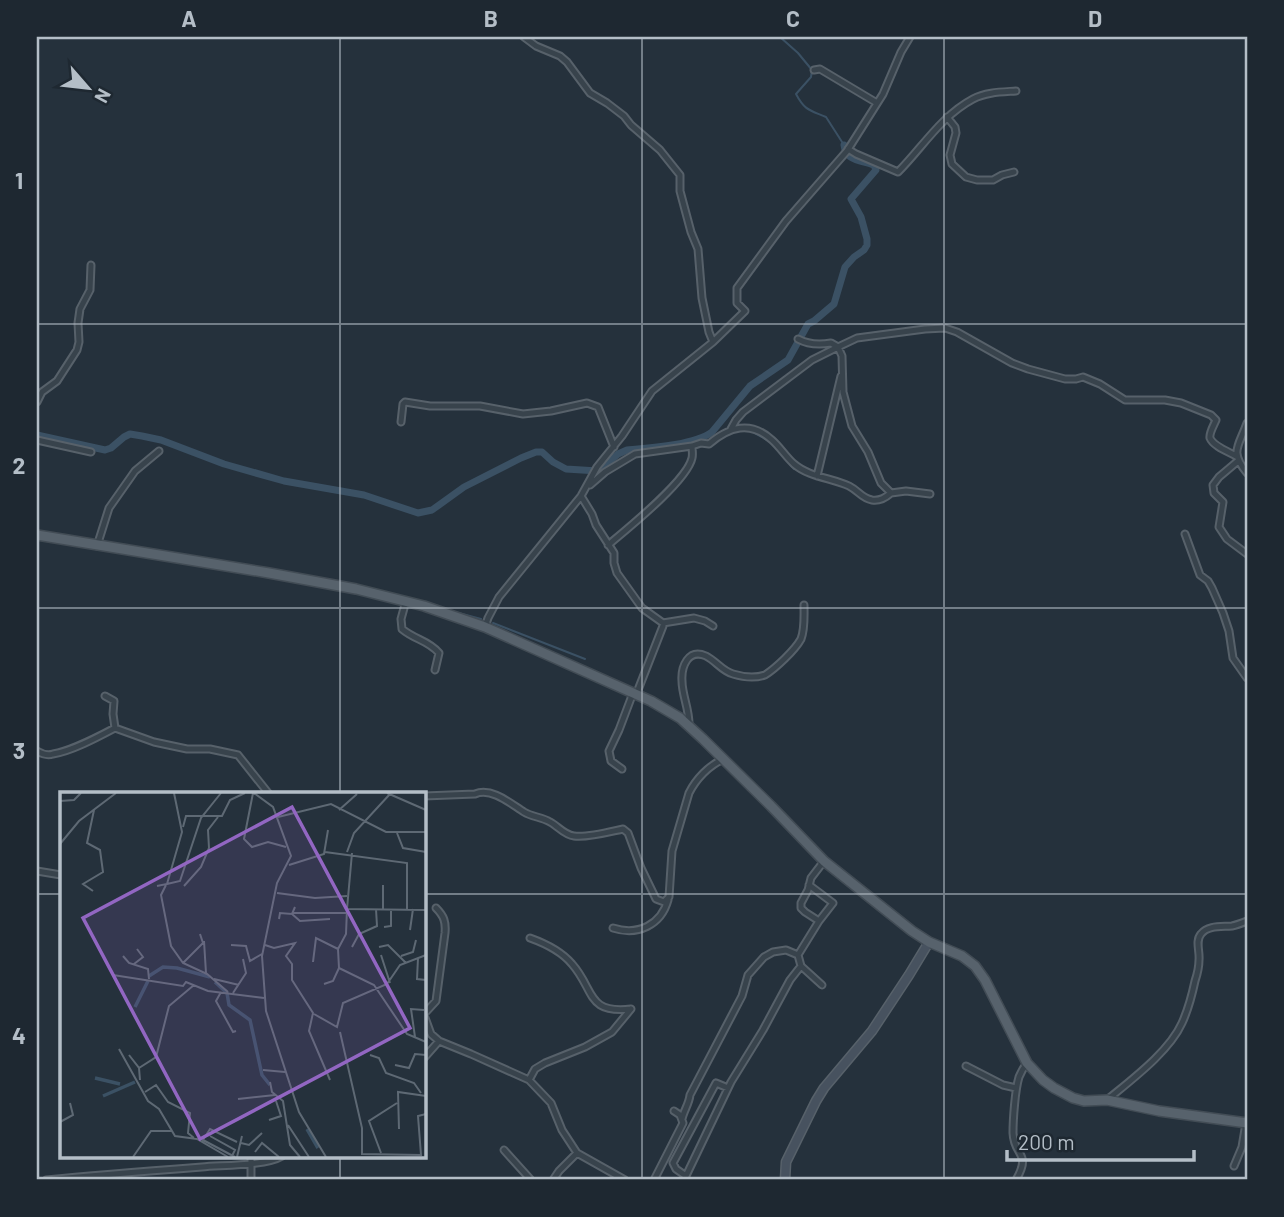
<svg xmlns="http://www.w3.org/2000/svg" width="1284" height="1217" viewBox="0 0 1284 1217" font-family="Barlow,sans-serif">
  <rect width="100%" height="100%" fill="#25313c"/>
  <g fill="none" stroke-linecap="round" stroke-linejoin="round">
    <path stroke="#3b5164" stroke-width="2" d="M780,37L798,53L812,70L811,77L796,94C805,111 810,110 826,117L844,145
      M751,431L762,437L773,444
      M788,462L794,469
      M455,612L481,619
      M493,623L585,659"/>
    <path stroke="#3b5164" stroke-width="7" d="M37,435L105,450L111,448L124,437L130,434L142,436L161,440L224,464L284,481L364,495L418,513L432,510L464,487L521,458L536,452H542L553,462L566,469L598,471L618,454L627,450C649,448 695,445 712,432L750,386L788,360L808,324L814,321L834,304L845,267L854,257L864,250L867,245V239L861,217L851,199L876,170L874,165C862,160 846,162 844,145"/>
    <g stroke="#57616a" stroke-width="9">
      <path id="street" d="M524,37L536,46L560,56L567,62L590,93L607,103L624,116L631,125L660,150L680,175V191L691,232L698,249L702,298L709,332L713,342
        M814,70L820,69L877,103
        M947,117L955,127L956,133L950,155L952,164L966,177L977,180H993L1002,175L1014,172
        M848,149L856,154L898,172C922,148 941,116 973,99C986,92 1002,92 1016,91
        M798,339C809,345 819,345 831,343L838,347L842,356L843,392L852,426L868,452L881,483L891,493L906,491L930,494
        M37,402L42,392L57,381L77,350L79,342L78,323L80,309L90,290L91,265
        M401,422L403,404L405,402L430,406H480L523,414L551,411L587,403L598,407L614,447
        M1247,423C1239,446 1229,451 1247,473
        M731,429L736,420L743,412L812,360L838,347L857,338L925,329L945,328L957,332L1012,363L1028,369L1065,379H1076L1083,377L1100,384L1125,400H1165L1181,403L1211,415L1216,420C1214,425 1209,433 1210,438C1213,446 1229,452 1236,456
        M37,440L91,452
        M1238,461L1219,477L1213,485L1214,493L1223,502L1219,527L1227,539L1247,554
        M817,476L841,376
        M590,485L605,472L635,454L692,446L701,443L709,444C729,427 750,420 772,440C780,447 786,457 794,464C809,477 832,478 849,486C859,491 861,498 872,500C880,501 885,498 891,493
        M581,496L592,514L596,525L614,553V563L617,573L642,608L663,623L694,618L705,621L713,626
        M1185,534L1200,575L1208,581L1212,588L1223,613L1229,631L1233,658L1247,678
        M608,545C627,529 687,481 692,458C693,454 692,450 692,446
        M97,546L109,508L135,471L159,451
        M406,601L401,619L402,629C415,640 428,640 439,653L435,670
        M485,627L488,618L499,597L581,496L597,467L622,436L652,391L713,342L745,311L737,303V288L786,221L847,151L883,94L901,52L910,37
        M636,695L663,626V623
        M105,696L114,701L113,714L115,728
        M689,724C689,708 682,695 682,681C681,667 688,648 706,656C716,661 722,671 733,674C743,677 756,678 765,675C776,668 795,650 801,639C805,629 804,616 804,605
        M37,751C42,754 47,756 53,754C72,751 98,737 115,728L154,742L187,749H210L238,755L269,794
        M622,769L611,761L609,751L619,730L633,693
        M424,796L475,794C492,787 511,804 524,812C532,817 542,817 550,822C558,826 564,835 574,836C587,838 609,832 623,829L628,833L641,868L656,899L664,902L669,897L672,851L689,793C696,779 709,765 724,759
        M37,871L61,875
        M809,885L833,903L819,921L798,955L801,966L822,985
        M819,921L805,912L801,908V903L808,890L811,878L824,861
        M613,928C638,936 661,925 668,900
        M530,938C544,943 562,952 572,964C595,990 586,1014 631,1009
        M424,1014L436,1001L445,933C446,922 444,916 436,908
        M424,1015L431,1034L439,1041L471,1054L529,1080L551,1103L562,1130L577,1153L625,1180
        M424,1058L439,1041
        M966,1066L1003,1085L1016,1088
        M529,1080L535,1069L545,1063L585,1047L612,1032L631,1009
        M1107,1100C1131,1080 1169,1052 1182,1023C1188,1010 1192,995 1195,981C1197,975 1199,967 1199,960C1200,951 1195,941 1201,934C1208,925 1222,927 1232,926C1237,925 1242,923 1247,921
        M682,1119C684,1110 689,1104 690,1095L742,996L748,975L764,957L773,952L786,950L798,955
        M504,1150L531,1180
        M1234,1166L1242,1147L1246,1123
        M686,1176L676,1169L673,1163L716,1083L728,1088
        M46,1180C98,1175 150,1171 202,1167C223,1165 265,1166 282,1156
        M251,1180V1156
        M553,1180L559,1171L577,1153
        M654,1180L683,1123L680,1115L674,1111
        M684,1180L731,1082L763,1030L790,980L801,966
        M1016,1180C1032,1152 1014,1157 1013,1133C1013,1120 1015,1090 1019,1077C1021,1072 1024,1067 1027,1063"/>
    </g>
    <g stroke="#57616a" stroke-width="11">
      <path id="secondary" d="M785,1180L786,1162L816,1101L824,1088L872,1031L909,975L929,942"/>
    </g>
    <g stroke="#424c55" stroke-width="12">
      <path id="primary" d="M37,535L269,573L356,589L424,606L485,627L651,701L680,718L703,739L771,806L824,861L912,931L929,942L962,956L975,966L985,980L1027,1063L1043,1080L1054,1088L1073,1098L1084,1101L1107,1100L1159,1111L1247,1123"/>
    </g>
    <use href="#street" stroke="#38434c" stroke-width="5"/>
    <use href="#secondary" stroke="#47525f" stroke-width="8"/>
    <use href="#primary" stroke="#57626c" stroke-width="9"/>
  </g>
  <path fill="none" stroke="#b4bec7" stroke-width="2" stroke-opacity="0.55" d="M340,37V794M642,37V1180M944,37V1180M37,324H1247M37,608H1247M37,894H61M424,894H1247M340,1156V1180"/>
  <g transform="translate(60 792)">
    <rect width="366" height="366" fill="#25313c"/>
    <path fill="none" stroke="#3b5164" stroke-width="3.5" d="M89,184L103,175L117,176L150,185M155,190L167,201L169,213L190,228L202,283L210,293M75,215L88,189M35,286L60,292M43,304L75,290M247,337L258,356"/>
    <path fill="none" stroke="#5e6974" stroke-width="2" d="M193,1L184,47L192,55L208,50L226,55M194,1L213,15L231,64L217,91L202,164L206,219L239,320L266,365M327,1L366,18M0,9L14,8L21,1M279,18L297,2M218,25L271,12L326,40H366M123,35L126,24H162L170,8L185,1M337,41L343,56L366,60M0,52L19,29L56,1M265,60L347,71V117M287,60L294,41L330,2M292,61L287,117L366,118M229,73L264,62L268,38M107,92L120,89L141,26L161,1M106,93L101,103L111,154L123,171L147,182M97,94L107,92L122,40L114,1M124,94L141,75L149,56L148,38L158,25M33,99L23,92L43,80L40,58L27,51L34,18M217,101L255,106L287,104M323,117V93M233,121H287M232,122L240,129L270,127M219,127L220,121L232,122L235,115M324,135L331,134V117M350,138L353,117M144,149L146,181L168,200M171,153L186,154L190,169L202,162M205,153L214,156L235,151L226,164L232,172V188L253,221L249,239L270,288M292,155L299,142L317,134L316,117M319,155L328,153L346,171M321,163L330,191M63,164L69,171L88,177L89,187M341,164L353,160L356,148M358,166L357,187L366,188M253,170L256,146L278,157M123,171L143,151L140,142M74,172L83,165L77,157M279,176L314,193L347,242L366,250M53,183L123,194L126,190L148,199L204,206M154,187L179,193M264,192L273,189L279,176L278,157L286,142L287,117M161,200L156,209L173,240L176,239M173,201L186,181L183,167M254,222L277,235L283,211L327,192L340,173L366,163M280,240L302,336V362L361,363L358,324L366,322M355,245L351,217L364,218M59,257L88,309L99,317L115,344L137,347L168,365M69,263L79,276L80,288M310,263L319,266L326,281L354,291L361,301M335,273L349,276L355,262L366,263M79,276L96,265L109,214L134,193M203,278L225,280M210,290L212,300L223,309L230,353L240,365M85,300L96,293L108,310L130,321L128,341L134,346M178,307L215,303M209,328L221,324L216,309M0,330L13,323L10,311M228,333L249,365M339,337L338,300L366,304M150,344L175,358L172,364M181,351L189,353L202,341M195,360L202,351L219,365M321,361L309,329L337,311M73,365L91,339H112M175,365L143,348L150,337L177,350M177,365L182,344"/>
    <path fill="#9266c2" fill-opacity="0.15" stroke="#9266c2" stroke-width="3.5" d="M232,15L350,236L140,347L23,126Z"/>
    <rect width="366" height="366" fill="none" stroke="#b4bec7" stroke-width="3.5"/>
  </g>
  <rect width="1284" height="1217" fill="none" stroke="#1e2831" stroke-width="77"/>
  <g transform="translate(88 88) rotate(118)" stroke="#1e2831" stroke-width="5" paint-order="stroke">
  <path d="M0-5L12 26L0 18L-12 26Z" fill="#b4bec7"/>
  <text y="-10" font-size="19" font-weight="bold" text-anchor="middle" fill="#b4bec7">N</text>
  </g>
  <path d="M1007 1150v10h187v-10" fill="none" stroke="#b4bec7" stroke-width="3.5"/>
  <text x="1018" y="1150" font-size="21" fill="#b4bec7" stroke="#1e2831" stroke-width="5" paint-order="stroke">200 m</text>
  <rect x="38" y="38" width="1208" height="1140" fill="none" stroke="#b4bec7" stroke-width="2.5"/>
  <g font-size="23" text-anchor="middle" font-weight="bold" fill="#b4bec7">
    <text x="189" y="27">A</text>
    <text x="491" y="27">B</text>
    <text x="793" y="27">C</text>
    <text x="1095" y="27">D</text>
    <text x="19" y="189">1</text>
    <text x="19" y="474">2</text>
    <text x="19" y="759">3</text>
    <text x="19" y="1044">4</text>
  </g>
</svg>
